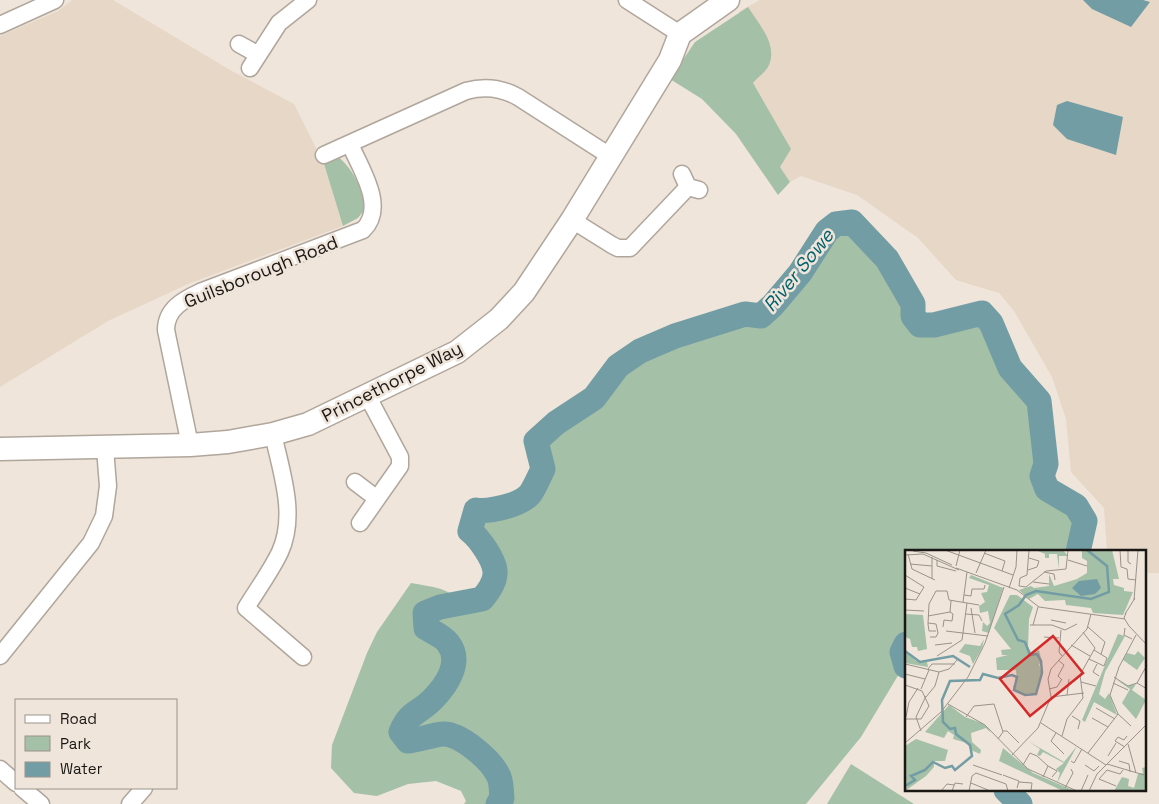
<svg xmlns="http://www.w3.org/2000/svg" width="1159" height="804" viewBox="0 0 1159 804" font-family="'Space Grotesk',sans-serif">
  <rect width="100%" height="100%" fill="#efe5da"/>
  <path fill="#e7d7c7" d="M72,0H113L230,70L294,104L324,164L343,226L188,284L108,321L0,387V36L58,11Z
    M760,0H1159V573H1145V552L1107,551L1104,508L1071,472L1066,419L1052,377L1014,311L999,293L956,280L918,238L857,195L801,176L790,182L720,80L740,11Z"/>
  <path fill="#a4c0a7" d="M748,7C758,23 778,44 769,65C766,72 757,78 753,83L791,149L780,167L790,182L778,195L736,134L702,99L670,79L695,42Z
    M336,155C352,167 363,189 365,209L358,218L343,226L324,164Z
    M852,222L887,259L913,304V316L920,325H934L982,313L991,323L1009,366L1039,401L1046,464L1042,476L1047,489L1076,506L1085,521L1078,551L906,552V644L902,652L905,664L861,737L806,804H464L466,801L461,791L436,781L408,784L377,796L354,793L331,768L332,745L367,653L377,632L411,583C421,585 431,586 441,589C452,593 461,601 473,601C486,600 497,582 495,569C493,556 480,540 470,531L476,510C490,512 521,505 530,494C535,487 539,477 543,469L536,441L556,423L594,398L618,366L640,351L675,336L745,314L761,316L773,305L800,273L827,231L836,224Z
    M851,764L914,804H827Z"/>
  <path fill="#729da4" d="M1083,0H1143L1150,2L1131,27L1092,9Z
    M1067,101L1123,117L1116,155L1067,139L1053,125L1057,105Z"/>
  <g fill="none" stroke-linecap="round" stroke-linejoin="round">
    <path stroke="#729da4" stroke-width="25" d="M906,644L902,652L906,666
      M1006,790L1020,804
      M498,804L502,798C501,791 502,781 498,775C491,760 460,733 443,734C431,735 420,740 408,741L401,732C410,711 418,714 432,700C446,686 463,662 448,643C444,637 433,632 426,628L425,613L440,607L482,599C489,591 496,581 495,571C494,559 479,538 470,531L476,510C490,512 521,505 530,494C535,487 539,477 543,469L536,441L556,423L594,398L618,366L640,351L675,336L745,314L761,316L773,305L800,273L827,231L836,224L852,222L887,259L913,304V316L920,325H934L982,313L991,323L1010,368L1039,401L1046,464L1042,476L1047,489L1076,506L1085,521L1078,552"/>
    <g stroke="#b0a69c" stroke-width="19">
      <path id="street" d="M627,0L680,34
        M0,25L55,0
        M239,44L257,54
        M250,68L279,23L308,0
        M324,155L466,91C484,86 502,88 518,97L610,156
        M682,174L688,187L699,190
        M572,220L612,245L618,248H630L688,187
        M273,434C281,471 297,515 280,552C271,571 257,590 246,608L303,657
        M190,445L166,330C166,309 183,300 200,292L363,230C387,207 360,168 350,144
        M355,482L376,498
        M360,523L400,466V457L368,397
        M0,656L91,543L104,516L108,486L105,448
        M0,769L16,783
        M22,788L41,804
        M130,804L144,788"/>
    </g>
    <g stroke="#b0a69c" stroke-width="25">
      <path id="secondary" d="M0,449L190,445L228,442L273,434L308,424L457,352L499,319L524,292L572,220L670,60L680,34L728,0"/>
    </g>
    <use href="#street" stroke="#fff" stroke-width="16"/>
    <use href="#secondary" stroke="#fff" stroke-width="22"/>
  </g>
  <g text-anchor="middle" stroke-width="5" stroke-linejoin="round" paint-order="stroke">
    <g font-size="18" fill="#1b1714" stroke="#efe5da">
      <text transform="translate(261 272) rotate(-22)" y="6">Guilsborough Road</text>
      <text transform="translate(392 382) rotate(-27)" y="6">Princethorpe Way</text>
    </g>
    <g font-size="19" font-style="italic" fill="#00616d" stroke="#efe5da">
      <text transform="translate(798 270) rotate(-51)" y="7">River Sowe</text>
    </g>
  </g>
  <g transform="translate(905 550)">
    <rect width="241" height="241" fill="#efe5da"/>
    <path d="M158,0L163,6H154V19L152,4H144V8H140V4L133,1ZM177,0H207L214,29H208L209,35L219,38V41L228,42L218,65L188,63L186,58L161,55L160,50L140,51L133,44L124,49L114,40L126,36L129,38L144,36V24L149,36L172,29L182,23V11L177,8ZM66,25L98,38L84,83L77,81L78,72L82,76L85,73L83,61L75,63L74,56L80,52L76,43L82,42L84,35L64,28ZM105,45H112L128,57L124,69L123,97L127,104L134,100L137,112L134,114L137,123L131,145L124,143L120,145L109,140L108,136L112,134L111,120H92L91,108L103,105H97L96,100L106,99L89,78ZM0,64L18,65L22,99L13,101L12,97H7L5,89L0,87ZM213,84L220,86L200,122L194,144L200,149L204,143L212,165L189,152L180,172L177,170ZM79,89L77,98L68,114L65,106L54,102L60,94L75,96ZM0,101L11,111L22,112L23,117L0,113ZM233,101L240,108L232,120L218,110L222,103L230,105ZM210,129L223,136L231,134L227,140L241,150L231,169L217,153L225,139ZM44,155L60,167L77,173L83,178L86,183L81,178L66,183L67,192L76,200L75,204L66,200L62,193L48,189L49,185L43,181L39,188L20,182ZM11,189L43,200L40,211H29V217L21,226L0,241V196ZM123,191L159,212L172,196L152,233L155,223L151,219L159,213L138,202L135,206L132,205L135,199ZM98,198L128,223L170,241H158L94,211ZM241,217V241H209L217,227L224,229L223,236L229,238L233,224L238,223L237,218Z" fill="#a4c0a7"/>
    <path d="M192,29L196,38L190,44L176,46L167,38L174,31Z" fill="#729da4"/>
    <path fill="none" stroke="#729da4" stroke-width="2.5" d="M0,101L15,112L48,106L65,117M0,236L10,230L6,226L20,220L28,212L40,218L47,216L50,220L67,206L65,195L51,184L50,178L45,179L38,172L37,150L45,131L75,130L78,124L93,128L107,125L112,127L109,140L120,145L131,144L137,123L136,111L132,104L125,105L120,92L113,90L100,64L114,55L121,45L131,41L186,49L204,42L202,16L182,0"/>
    <path fill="none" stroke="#9a938b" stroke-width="1" d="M40,0L108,25M215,0L216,17L222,19L223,29L231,30M223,0V12L226,14M8,1L21,3L47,15M79,3L100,11L97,21M3,4L7,19L30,30M0,5L18,4L54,20M32,10V16L51,21M163,10L182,16M5,14L27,16M51,16L55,0M51,18L112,40L134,57L220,69M123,20L132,17L134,11L124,8M139,22L149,24L150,30M71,23L81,0M0,25L19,37L11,50L0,49M115,28L114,36L121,37L141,21L161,19L163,0M115,28L122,25L124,0M27,29V7M128,32L144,34M0,38L15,44M104,38L111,17L112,0M59,45L66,46L67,39H79L80,35M229,50L233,0M58,52L62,22M66,58L70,83M0,60L19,61M221,63L219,68L224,76L242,95M60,64L74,65L77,71M220,64L230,48M23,66L45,62L46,51M146,70L161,73M23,73L31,74L33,83L31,87H25M125,75H147M128,75L133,57M147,75L160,80L172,74M38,77L39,70L47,71L48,64L45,62M183,77L200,92L196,104M220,78L219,85L227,89M156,80L154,102L157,106M31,81H24L23,74L24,54L31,41H42L44,50L74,55M41,81L83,86M139,87L154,88M30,95L47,93M166,95L185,106M32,106L57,90L62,53M184,109L199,116L202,108L189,100M153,110L159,115L153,126L157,130M0,114L34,122L44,119L53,109M192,114L188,122L194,126M23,119L27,114H50M0,124L20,129M209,127L223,136L232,133L242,139M176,132L191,136M208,133L223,140M232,133L242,115M0,135L17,141L24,156L16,169H1M16,139L24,120M144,139L152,137L157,129M162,145L164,129M21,147L30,136L34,122M146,147L179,143M43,154L80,175L123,219L172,241M191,158L210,169M213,164L226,176M167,166L175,171L173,179M1,167L4,152L13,138M61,167L69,156L89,154L98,182L93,189M187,168L203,177M136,173L201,215M16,181L11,167L21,146M98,181H102L114,193M151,183L146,191L159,204M157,186L162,169L178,148L175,125L190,98L178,82M0,193L36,162L63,127L80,93L99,37M223,194L231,223M220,197L210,191L213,187L219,190L222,186M183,203L213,164L205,145L214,117L231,85M107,205L133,178L146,147L143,129L146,119L182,79L186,64M203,206L211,193M166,211L169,213L177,199M214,211L224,214L225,222M202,214L239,225M68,215L97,225M118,215L125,203L132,206L143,216L138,227M180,215L189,221L194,216M143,216L152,221L147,227M98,225L114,231L112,238M114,232L127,233L126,240M66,233L83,240M211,236L194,229L202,220L215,224L218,220M160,238L168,223L166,219M36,241L42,234L49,235M47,241L50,233L58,234M64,241L67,226L71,223L101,234L103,241M176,241L183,225M184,241L192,224L242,174"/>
    <path fill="#d62828" fill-opacity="0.15" stroke="#d62828" stroke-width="2.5" d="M148,86L178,123L125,166L95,129Z"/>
    <rect width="241" height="241" fill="none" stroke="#1b1714" stroke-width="2.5"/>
  </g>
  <rect x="15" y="699" width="162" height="90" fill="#efe5da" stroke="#9a938b"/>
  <rect x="25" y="715" width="25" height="8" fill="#ffffff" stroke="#9a938b"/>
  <text x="60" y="724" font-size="15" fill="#1b1714">Road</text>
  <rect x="25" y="736" width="25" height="15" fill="#a4c0a7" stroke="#9a938b"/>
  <text x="60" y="749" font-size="15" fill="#1b1714">Park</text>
  <rect x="25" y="762" width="25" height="15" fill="#729da4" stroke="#9a938b"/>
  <text x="60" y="774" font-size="15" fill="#1b1714">Water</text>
</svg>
